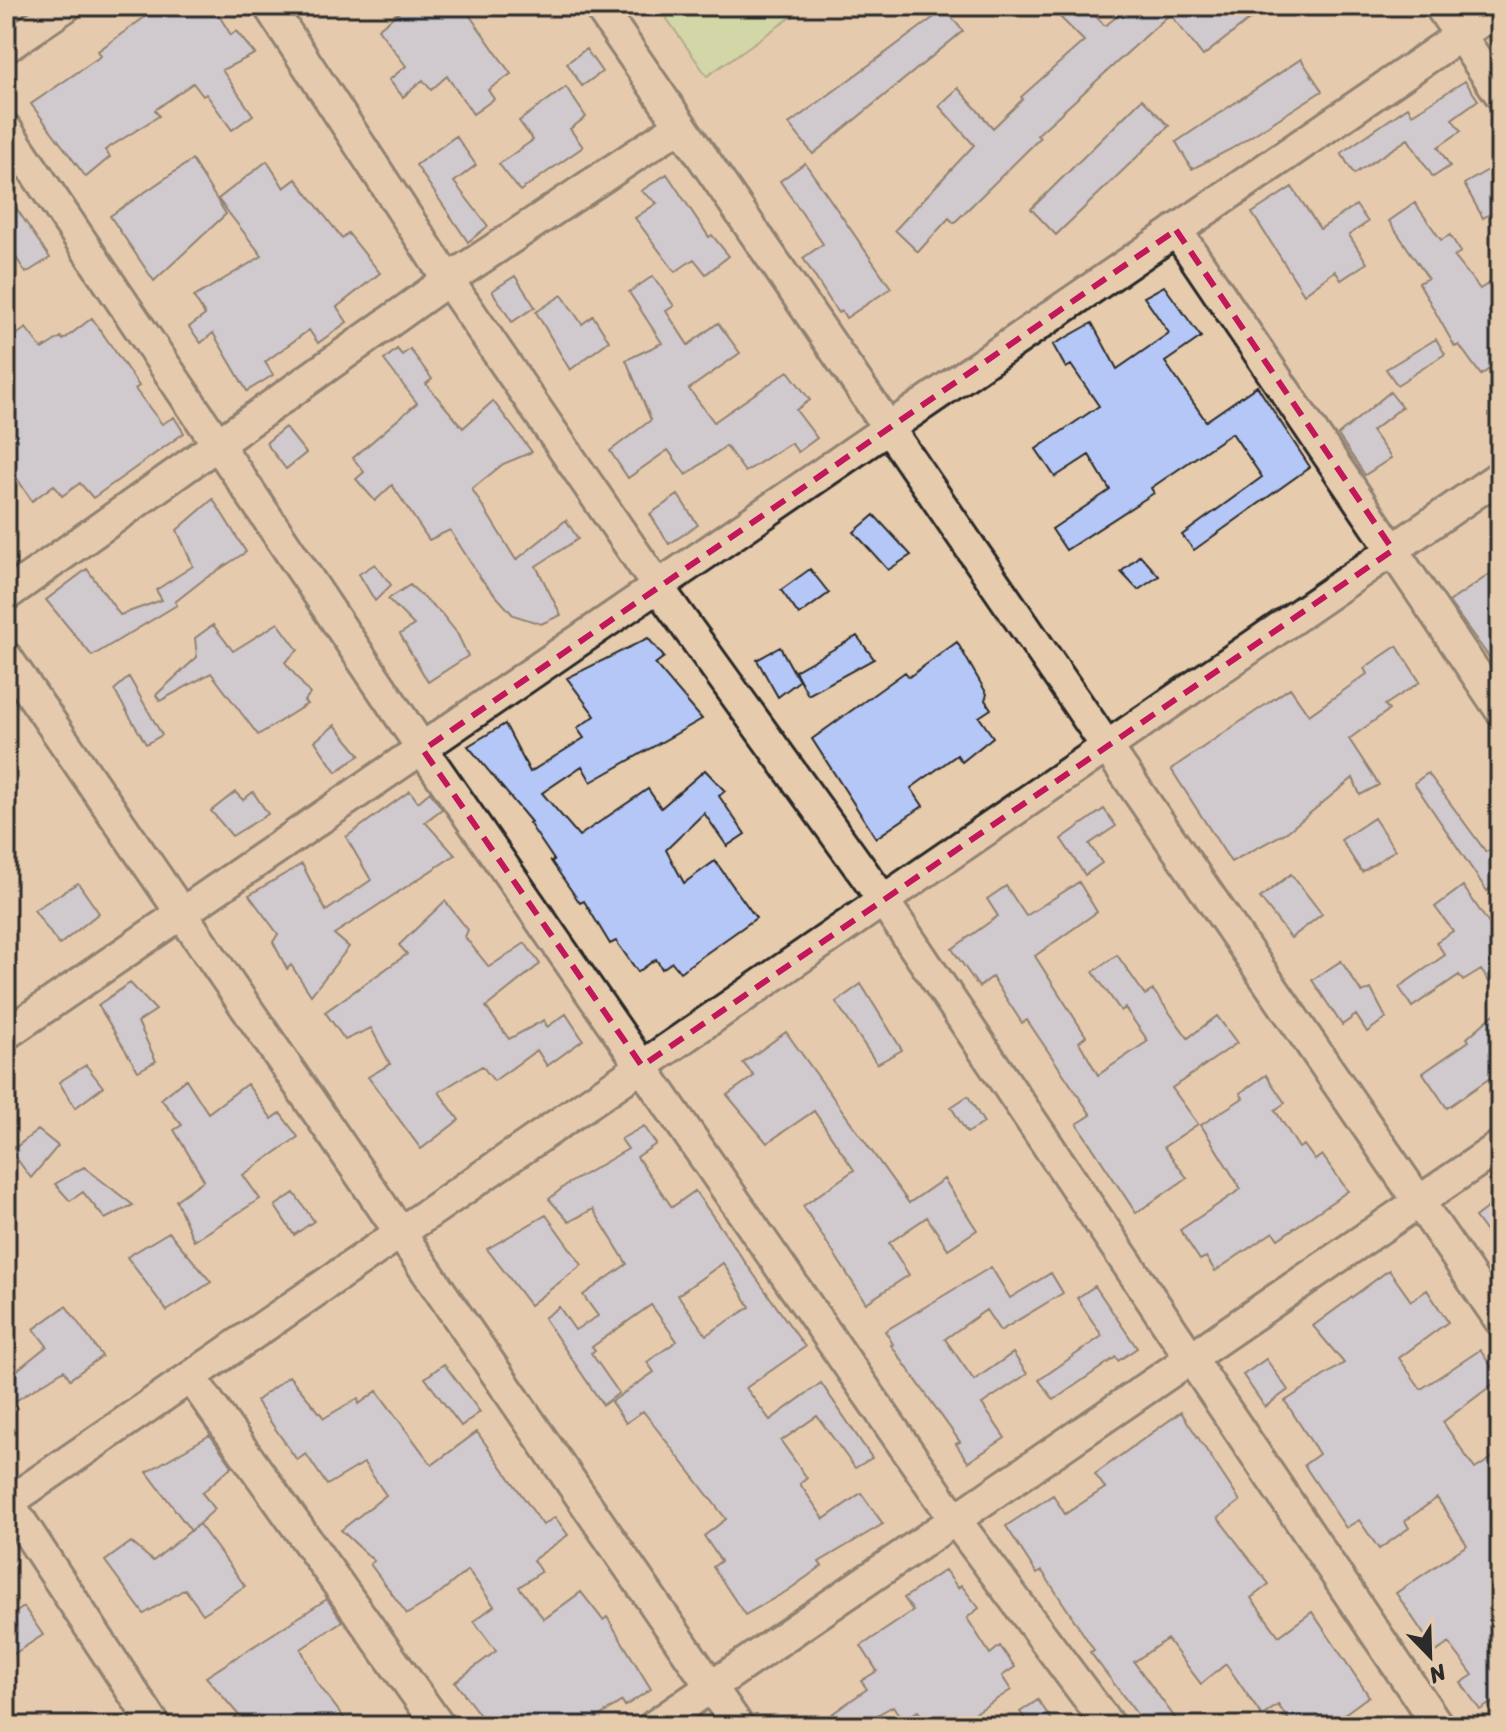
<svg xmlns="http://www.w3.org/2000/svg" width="1506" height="1732" font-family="Sriracha,sans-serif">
  <rect width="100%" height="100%" fill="#e6cbad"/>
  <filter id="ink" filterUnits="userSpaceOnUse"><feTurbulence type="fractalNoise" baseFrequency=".0125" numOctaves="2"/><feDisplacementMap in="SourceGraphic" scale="16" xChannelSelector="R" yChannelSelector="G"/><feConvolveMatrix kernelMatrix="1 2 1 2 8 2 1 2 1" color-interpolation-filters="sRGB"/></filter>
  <g filter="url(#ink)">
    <path fill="#bde6a1" stroke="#748866" stroke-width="2" d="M658,6h149l-100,70z"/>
    <path fill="#b5c7f6" stroke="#2b2b2b" stroke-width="2" fill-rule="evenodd" d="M160,6h53l18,29 5,-4 19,23 -33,16 31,45 -21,15 -26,-36 -3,2 -10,-13 -38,27 4,6 -54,34 5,7 -24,20 -55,-73 70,-48 -3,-5z
      M407,6h56l48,68 -23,16 6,9 -21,15 -26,-38 -16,14 -8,-10 -20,17 -14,-17 17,-14 -28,-37z
      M1049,6h37l19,20 25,-20h137l-64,50 -33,-42 -133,121 3,3 -86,85 -5,-5 -31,34 -23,-22 79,-85 -35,-39 19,-18 35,40 30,-29 -2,-2 63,-56z
      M945,9l18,22 -150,123 -24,-30z
      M586,49l16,23 -20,14 -15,-23z
      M1301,59l21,32 -91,58 -39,20 -16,-27z
      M1465,81l13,19 -26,19 9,12 -23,16 12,19 -17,11 -25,-38 -54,35 -13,-21 67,-46 4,7z
      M566,87l20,30 -16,12 13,18 -63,44 -21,-27 34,-24 -14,-19z
      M1142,99l27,27 -113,109 -25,-26z
      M456,136l20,29 -22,17 34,44 -20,16 -52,-77z
      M192,160l34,54 -72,67 -44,-65z
      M267,161l17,27 12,-9 46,59 6,-5 32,40 -43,34 10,15 -29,21 -9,-13 -44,32 8,13 -26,16 -34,-58 -12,10 -12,-16 16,-12 -11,-18 68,-41 -44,-57z
      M805,163l86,125 -45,30 -4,-7 -4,2 -35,-55 20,-14 -43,-63z
      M1500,163v45l-17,10 -19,-34z
      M667,174l42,63 3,-2 17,21 -23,18 -12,-15 -19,13 -40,-54 22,-15 -16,-12z
      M1292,187l28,42 36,-24 12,17 -19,13 18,28 -26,17 -6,-9 -31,23 -52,-81z
      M6,193l44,65 -24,15 -20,-31z
      M1415,203l26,37 9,-5 11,17 -7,4 26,33 20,-13v85l-19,14 -22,-30 -4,2 -36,-64 9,-5 -39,-57z
      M515,276l20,31 -23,15 -20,-31z
      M653,276l21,30 -8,5 22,34 30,-22 22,30 -51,36 25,33 74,-51 22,29 -14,10 21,28 -19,14 -7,-9 -46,29 -19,-26 -40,29 -18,-25 -40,28 -18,-27 41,-31 -25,-60 36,-17 -33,-51z
      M1164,286l37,51 -36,25 41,59 51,-35 53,81 -116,83 -12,-15 80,-58 -30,-44 -81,55 3,5 -88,57 -14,-21 58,-39 -21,-35 -34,22 -19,-28 63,-43 -28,-41 -5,3 -13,-23 39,-22 25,46 52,-36 -25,-36z
      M562,295l20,29 11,-8 16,25 -39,29 -34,-58z
      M92,318l47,68 -4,3 27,35 12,-7 10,16 -91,65 -13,-15 -18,13 -8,-11 -22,16 -26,-39v-120l20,-14 16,21 19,-12 2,3z
      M1436,339l9,15 -48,31 -11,-16z
      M397,349l5,6 8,-6 22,30 -6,5 37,44 30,-27 39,51 -29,12 -31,25 44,71 50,-40 12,19 -42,27 25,49 -20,9 -28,-9 -32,-36 -31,-49 -21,10 -37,-55 -17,16 -19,-22 8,-7 -11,-14 64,-55 -33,-43z
      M1390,392l12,15 -30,24 19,27 -26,17 -27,-40z
      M285,427l21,26 -20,16 -20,-26z
      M678,495l20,30 -29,19 -19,-30z
      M213,499l33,53 -43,28 -28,22 2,3 -85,51 -46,-56 41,-31 33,46 42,-15 -6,-10 37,-24 -16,-36z
      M874,515l37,40 -23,15 -34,-38z
      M1140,555l19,21 -21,14 -17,-18z
      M375,564l16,21 -16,16 -16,-27z
      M810,569l19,24 -30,22 -18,-25z
      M1493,572l7,11v89l-51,-70z
      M410,585l31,28 16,20 11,23 -40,26 -28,-48 14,-9 -26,-26z
      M278,623l20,27 -13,12 25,32 -6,7 3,3 -49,31 -47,-62 -51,28 -4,-6 41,-38 -2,-19 18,-13 20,26z
      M857,636l17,23 -66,36 -13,-24z
      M648,638l16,19 -9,7 47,55 -111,63 -9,-16 -40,27 37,43 69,-47 13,19 44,-38 20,21 -6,5 26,38 -18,12 -23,-33 -38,37 18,33 31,-22 41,57 -76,54 -8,-10 -10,7 -6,-10 -18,13 -22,-31 -6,3 -26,-43 -4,2 -29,-42 3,-1 -25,-37 2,-1 -63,-76 37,-22 25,48 54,-34 -7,-10 18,-12 -28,-38z
      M957,642l30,52 -2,6 6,9 -12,8 14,20 -31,25 -5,-7 -46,33 12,18 -47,32 -64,-99 93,-67 4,5z
      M1397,646l23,36 -35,23 4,5 -40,29 30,46 -19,10 -7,-17 -66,54 -56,30 -60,-93 119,-81 19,27 58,-41 -3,-6z
      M780,647l19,34 -21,16 -21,-37z
      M129,677l33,58 -16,9 -32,-54z
      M335,725l25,30 -24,17 -21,-31z
      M1428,773l58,79 14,-8v37l-13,10 -73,-108z
      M410,791l8,11 12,-10 12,17 -17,13 30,33 -121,79 15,13 -38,48 -20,-30 -4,4 -14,-27 5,-8 -29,-39 53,-31 24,47 45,-31 -25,-43z
      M235,792l8,8 10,-8 15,22 -36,22 -21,-25z
      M1104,809l12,17 -27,18 13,19 -17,12 -24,-36z
      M1374,818l21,32 -33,22 -21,-32z
      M1291,874l31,40 -31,24 -31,-40z
      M1079,882l18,30 -62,44 51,80 -7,6 19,33 50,-34 -23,-33 -4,3 -28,-39 24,-17 28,40 8,-5 35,48 29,-22 20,27 -65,45 26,36 -34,23 23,31 -51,35 -59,-89 14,-9 -64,-95 -5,3 -30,-46 -13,10 -27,-38 46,-33 -11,-17 19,-13 20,30z
      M78,883l21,30 -40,32 -25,-35z
      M1463,886l37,54v57l-19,-27 -18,11 -4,-6 -47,32 -13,-20 46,-32 -9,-13 17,-11 -18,-24z
      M445,901l23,29 -3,7 24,30 36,-24 15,21 -54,43 23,32 35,-19 3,7 19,-13 17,26 -36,26 -10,-16 -43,31 -12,-15 -43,26 20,28 -38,29 -53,-72 22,-13 -19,-36 -26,12 -20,-28 82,-58 -8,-9z
      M1341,961l21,32 9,-4 15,29 -19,14 -11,-17 -14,10 -30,-45z
      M130,983l26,27 -18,12 18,39 -18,10 -40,-66z
      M861,984l41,66 -25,14 -41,-62z
      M1500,1009v62l-53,37 -24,-35 46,-32 -2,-3z
      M786,1032l123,171 35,-24 33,51 -29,19 -21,-32 -38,26 20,32 -43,28 -63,-97 51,-36 -40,-59 -47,32 -40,-48 27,-19 -11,-13z
      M86,1065l17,22 -28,21 -16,-26z
      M1266,1075l19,28 -10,7 24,38 5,-3 11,15 7,-5 26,36 -70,48 -5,-7 -58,39 -9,-14 -6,3 -20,-30 61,-41 -40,-64 42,-27 -3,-5z
      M186,1079l22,34 39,-29 25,35 8,-6 18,24 -55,38 17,24 -66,42 -18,-41 28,-20 -30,-50 8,-5 -21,-26z
      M968,1096l16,27 -17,10 -16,-26z
      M644,1126l12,18 -19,13 35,50 23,-16 110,156 -59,41 24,32 51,-37 51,75 -17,10 -38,-52 -36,25 26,37 -7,6 24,35 37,-26 22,31 -64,38 3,4 -35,25 -42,24 -32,-48 8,-6 -17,-25 22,-17 -83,-108 -17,12 -15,-21 43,-30 -7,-10 30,-21 -26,-36 -59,42 3,4 -4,2 28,40 -16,12 -59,-87 15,-11 16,23 23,-14 -15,-21 44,-31 -34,-55 -24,13 -20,-23 17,-14 62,-36 -7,-10zM723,1263l27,44 -44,28 -28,-40z
      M38,1130l20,16 -27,32 -20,-27z
      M84,1167l49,38 -28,14 -22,-27 -13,9 -15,-17z
      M294,1193l20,28 -20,14 -19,-29z
      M1500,1198v53l-25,-34z
      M546,1215l36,50 -52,40 -43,-56z
      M169,1232l42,50 -44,29 -40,-54z
      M991,1267l19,31 41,-25 12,20 -63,38 -14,-21 -41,29 29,41 39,-27 14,21 -45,30 23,34 -37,24 -12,-18 4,-2 -69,-97 2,-1 -8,-13z
      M1389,1270l22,31 16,-11 21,32 -49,36 22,31 59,-39 20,29 -57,43 32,47 25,-16v244l-20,13 -19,-27 12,-8 -24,-32 -13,9 -40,-59 71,-48 -30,-47 -32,23 4,7 -30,21 -20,-29 -13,8 -42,-63 15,-11 -34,-53 59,-38 -31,-37z
      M1095,1286l42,62 -19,13 -2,-4 -62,43 -15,-20 63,-44 -25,-38z
      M66,1306l36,50 -32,23 -6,-9 -58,37v-28l41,-33 -13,-17z
      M1266,1359l22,31 -23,17 -22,-32z
      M444,1364l36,48 -19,14 -36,-48z
      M289,1376l35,42 34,-20 1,6 18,-13 55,74 45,-33 66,93 12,-8 13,18 -35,25 8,12 -22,15 25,32 37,-27 22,28 4,-3 44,72 -26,17 -3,-5 -37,25h-97l-33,-44 41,-31 -22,-30 20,-15 -26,-36 -37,30 -24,14 -37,-50 4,-3 -33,-31 45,-35 -22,-32 -37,22 -21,-31 -9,6 -41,-59z
      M1181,1412l59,89 -22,17 51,66 -18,14 28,38 33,-24 57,84 -41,30h-35l-15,-21 -16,11 -36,-52 -25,20 -34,-45 -33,23 47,64h-35l-56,-74 4,-2 -52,-79 -5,3 -31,-48 47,-31 12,19 40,-26 -10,-14z
      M210,1435l22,31 -30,27 13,16 -24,22 -44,-59z
      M199,1524l46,62 -42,28 -18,-25 -41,25 -39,-53 26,-19 22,19z
      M945,1570l13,18 3,-3 18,23 -12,10 23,36 10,-8 15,21 -13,9 9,14 -56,36h-27l-10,-15 -15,10 -10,-15 -35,20h-43l52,-37 -6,-8 16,-10 -16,-25 52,-35 -9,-13z
      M327,1599l15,22 -41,28 15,32 34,45h-102l-42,-49z
      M24,1607l19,28 -37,24v-40z
      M1038,1700l18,26h-25l-11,-14z"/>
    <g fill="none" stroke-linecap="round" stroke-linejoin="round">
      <g stroke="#2b2b2b" stroke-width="36">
        <path id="street" d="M269,6l179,274 210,307 225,313 555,826
          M599,6l901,1314
          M1440,6l60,88
          M6,47l60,-41
          M6,129l417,621 531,768 155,208
          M1176,230l324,479
          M6,595l442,-315 233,-155
          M6,657l732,1069
          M6,1034l1494,-1026
          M192,1379l247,347
          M6,1499l149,227
          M6,1504l1494,-1028
          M654,1726l846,-580"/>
      </g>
      <use href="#street" stroke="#e6cbad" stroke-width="30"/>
    </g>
  </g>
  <path d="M0 0H1506V1732H0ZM1176,230l217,320 -751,516 -219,-316z" fill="#e6cbad" fill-opacity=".55" fill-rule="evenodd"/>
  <path fill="none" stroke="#c2185b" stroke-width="6" stroke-dasharray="16 10" stroke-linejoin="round" d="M1176,230l217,320 -751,516 -219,-316z"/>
  <rect width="1506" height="1732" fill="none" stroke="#e6cbad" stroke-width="32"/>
  <rect x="16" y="16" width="1474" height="1700" fill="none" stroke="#2b2b2b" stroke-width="3" filter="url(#ink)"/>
  <g transform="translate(1430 1656) rotate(157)" stroke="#e6cbad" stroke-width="6" paint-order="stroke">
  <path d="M0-6L14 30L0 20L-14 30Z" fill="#2b2b2b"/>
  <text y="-12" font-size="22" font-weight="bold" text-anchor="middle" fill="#2b2b2b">N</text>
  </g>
</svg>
